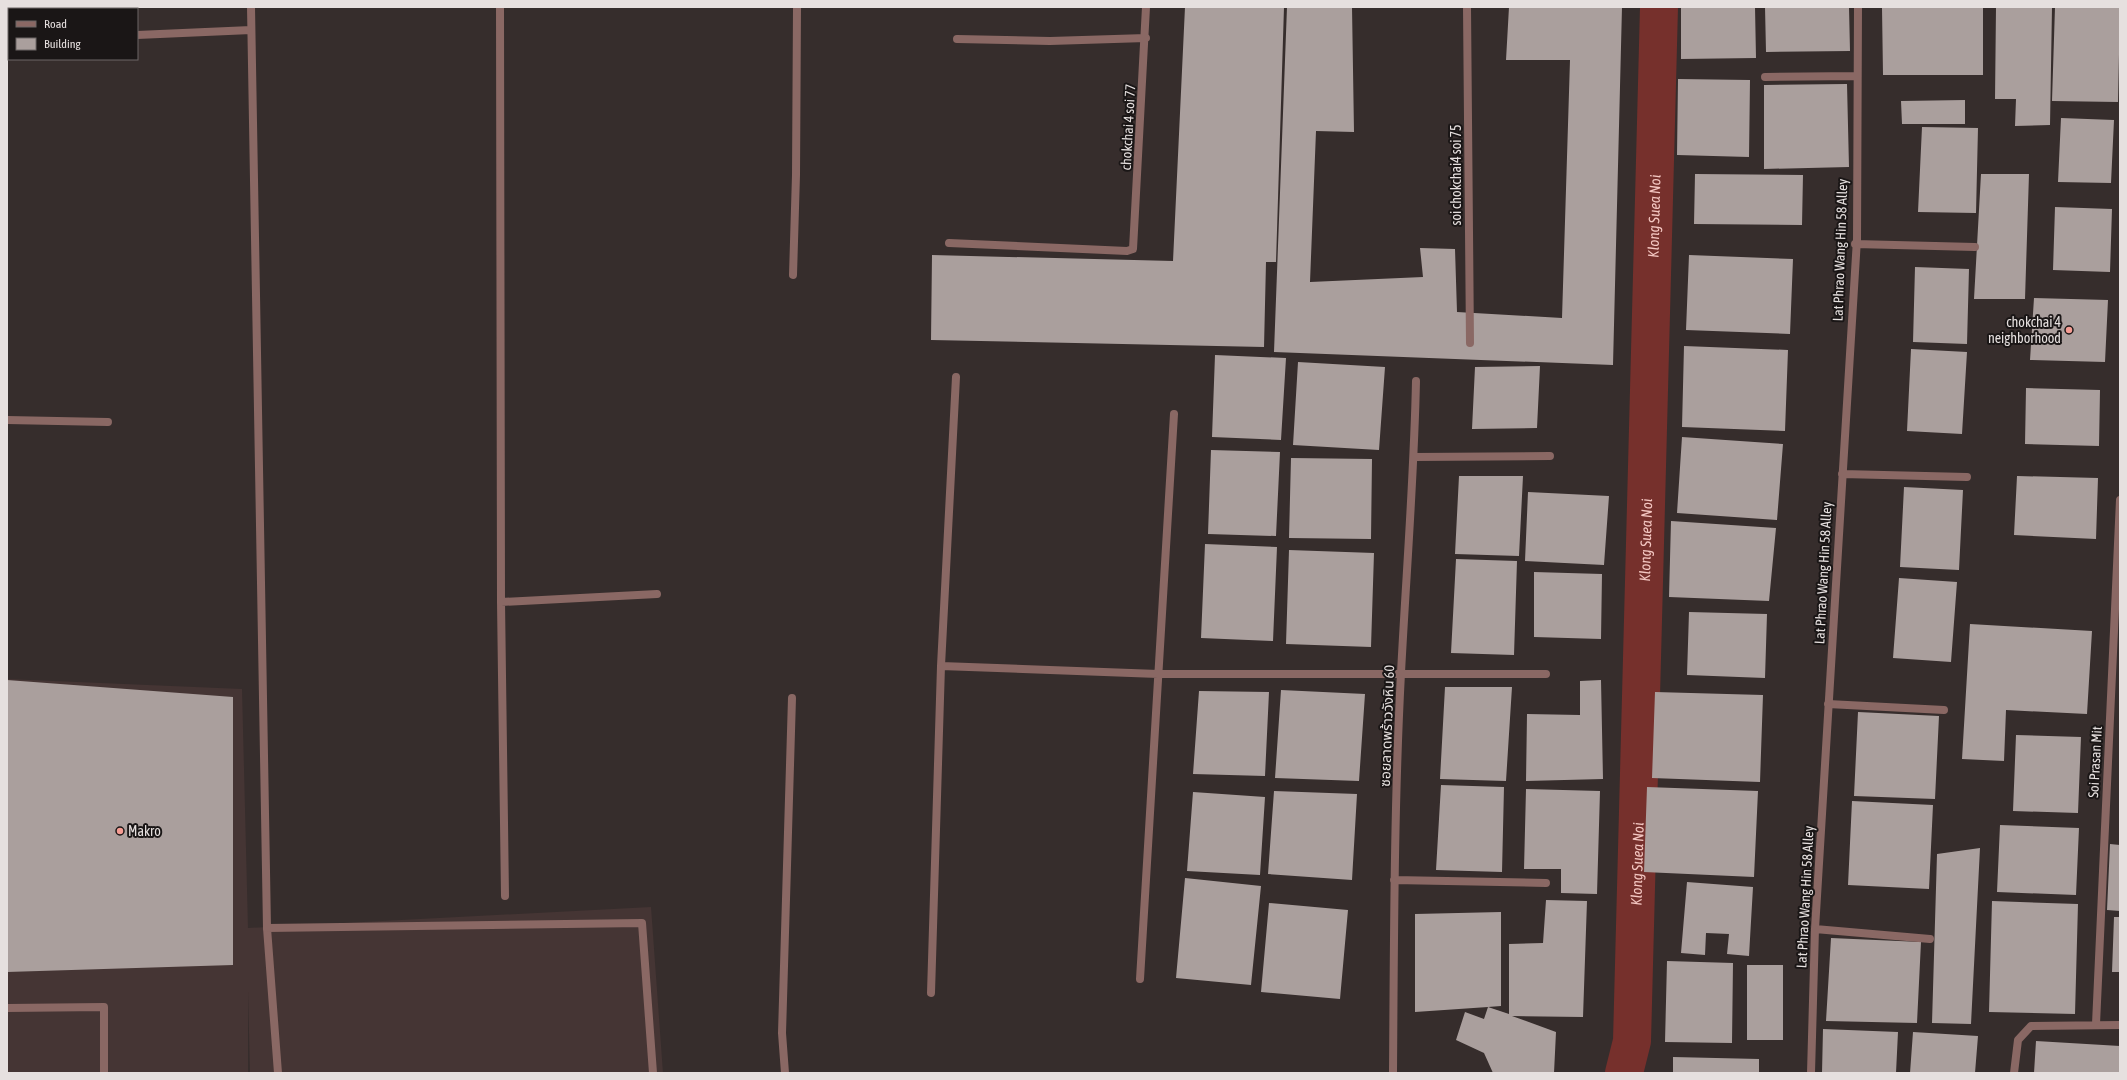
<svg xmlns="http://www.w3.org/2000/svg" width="2127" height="1080" font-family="'Asap Condensed','Noto Sans Thai',sans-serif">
  <rect width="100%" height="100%" fill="#362d2c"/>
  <path fill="#453534" d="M7,679l235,10 6,239 403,-21 12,166h-413l-2,-82v82h-241z"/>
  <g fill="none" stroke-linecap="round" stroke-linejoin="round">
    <path stroke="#76302c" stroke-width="38" id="s1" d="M1624,1073l8,-32 27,-1034"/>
  </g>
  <path fill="#aa9f9d" d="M1185,7h99l-8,255h-10l-2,85 -333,-7 1,-85 241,6z
    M1287,7h65l2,125 -38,-1 -6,151 113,-5 -3,-29 35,1 2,63 105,6 8,-258h-64l3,-53h113l-9,358 -339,-13z
    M1681,7h74l1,51 -75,1z
    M1765,7h84l1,44 -84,1z
    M1996,7h56l-2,118 -35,1 1,-27h-21z
    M2055,7h65l-2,95 -66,-1z
    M1882,8h101v67h-100z
    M1678,79l72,1 -1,77 -72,-2z
    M1847,84l2,83 -85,2v-84z
    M1965,100v24h-63l-1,-23z
    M2061,118l53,2 -3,63 -53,-1z
    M1922,127l56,1 -2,85 -58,-1z
    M1695,174l108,1 -1,50 -108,-1z
    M1981,174h48l-4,125h-51z
    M2055,207l57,2 -2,63 -57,-2z
    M1689,255l104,4 -3,75 -104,-4z
    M1915,267l54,2 -2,75 -54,-2z
    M2034,298l74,2 -3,62 -75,-2z
    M1684,346l104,4 -3,81 -103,-4z
    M1911,349l56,3 -5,82 -55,-3z
    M1215,355l71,3 -5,82 -69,-3z
    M1298,362l87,5 -6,83 -86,-5z
    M1540,366l-3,62 -65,1 3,-62z
    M2026,388l74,2 -1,56 -74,-2z
    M1682,437l101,7 -6,76 -100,-7z
    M1211,450l69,2 -4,84 -68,-2z
    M1291,458l81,1 -1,80 -82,-1z
    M1459,476h64l-4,80 -64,-2z
    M2017,476l81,2 -2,61 -82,-4z
    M1904,487l59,3 -4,80 -59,-3z
    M1528,492l81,4 -5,69 -79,-4z
    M1671,521l105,7 -7,73 -100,-4z
    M1205,544l72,3 -4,94 -72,-3z
    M1289,550l85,3 -3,94 -85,-3z
    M1456,559l61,2 -3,94 -63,-2z
    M1534,572l68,2 -1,65 -67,-2z
    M1899,578l58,4 -6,80 -58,-4z
    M1689,612l78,2 -2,64 -78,-3z
    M1970,624l122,7 -5,83 -81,-4 -2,51 -42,-2z
    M7,680l226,17v268l-226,7z
    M1601,680l2,99 -77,2 1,-67 53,1v-34z
    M1445,687h67l-6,94 -66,-2z
    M1281,690l84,4 -6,87 -84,-3z
    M1199,691l70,1 -4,84 -72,-2z
    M1655,692l108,3 -3,87 -108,-4z
    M1858,712l81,4 -4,83 -81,-3z
    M2016,735l65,2 -3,76 -65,-2z
    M1441,785l63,2 -2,85 -66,-2z
    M1647,787l111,4 -4,86 -110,-5z
    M1526,789l74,2 -3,103 -36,-1v-24h-37z
    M1274,791l83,3 -5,86 -84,-6z
    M1193,792l72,5 -5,78 -73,-4z
    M1852,801l81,4 -4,84 -81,-4z
    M2000,825l79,3 -3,67 -79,-3z
    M2110,844l10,1v66l-13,-1z
    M1980,848l-9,176 -39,-1 5,-169z
    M1185,878l76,8 -10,99 -75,-7z
    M1687,882l66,5 -4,69 -22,-2 2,-20 -23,-1 -1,22 -24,-2z
    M1546,900l41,1 -4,116 -71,-1 44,16 -2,41h-61l-9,-20 -28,-13 9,-28 19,7 4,-12 -73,5v-98l86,-2v94l-13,1 21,7v-70l34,-1z
    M1992,901l86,3 -3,110 -86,-2z
    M1269,903l79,7 -8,89 -79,-7z
    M2114,917h6v55h-8z
    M1831,938l90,4 -4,81 -91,-2z
    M1667,961l66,2 -1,80 -67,-1z
    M1747,965h36v75h-36z
    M1823,1029l75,3 -2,41h-74z
    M1913,1032l65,4 -3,37h-65z
    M2036,1041l84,5v27h-86z
    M1673,1057l86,2v14h-86z"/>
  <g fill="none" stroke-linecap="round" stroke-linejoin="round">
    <path stroke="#8a6864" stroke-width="8" d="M7,420l101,2
      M7,1008l97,-1v66
      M278,1073l-11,-145 375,-5 11,150"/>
    <path stroke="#8a6864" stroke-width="8" d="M251,7l16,921
      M500,7l1,595 4,294
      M1467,7l3,336
      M137,35l114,-5
      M7,39h2
      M957,39l93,2 96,-3
      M1765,77l92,-1
      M949,243l178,8 6,-2 13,-242
      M1855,244l120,3
      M793,275l3,-100 1,-168
      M1414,457l136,-1
      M1842,474l125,3
      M501,602l156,-8
      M941,666l217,8h388
      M1828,704l116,6
      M1394,880l152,3
      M1815,929l115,10
      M1140,979l34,-565
      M931,993l10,-327 15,-289
      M2096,1024l24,-524
      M785,1073l-3,-40 10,-335
      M1393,1073c1,-133 1,-267 8,-400 5,-97 13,-194 15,-292
      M1811,1073l4,-144 42,-690 1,-232
      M2014,1073l4,-33 13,-14 89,-1"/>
  </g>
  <g fill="#f59c93" stroke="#1a1616" stroke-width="1.5">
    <circle cx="2069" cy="330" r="4"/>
    <circle cx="120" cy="831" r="4"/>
  </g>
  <g text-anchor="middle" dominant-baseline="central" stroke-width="4" stroke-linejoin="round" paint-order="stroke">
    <g font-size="14" fill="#e6e0df" stroke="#1a1616">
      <text transform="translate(1128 127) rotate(-87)">chokchai 4 soi 77</text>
      <text transform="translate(1456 175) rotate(-90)">soi chokchai4 soi 75</text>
      <text transform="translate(1840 250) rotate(-88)">Lat Phrao Wang Hin 58 Alley</text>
      <text transform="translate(1823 573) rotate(-87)">Lat Phrao Wang Hin 58 Alley</text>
      <text transform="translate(1387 726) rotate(-88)">ซอยลาดพร้าววังหิน 60</text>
      <text transform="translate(2095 762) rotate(-87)">Soi Prasan Mit</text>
      <text transform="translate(1805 897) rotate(-87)">Lat Phrao Wang Hin 58 Alley</text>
    </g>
    <g font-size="14" fill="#e6e0df" stroke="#1a1616" text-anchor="end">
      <text x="2061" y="322">chokchai 4<tspan x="2061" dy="16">neighborhood</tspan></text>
      <text x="128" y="831" text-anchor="start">Makro</text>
    </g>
    <g font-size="15" font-style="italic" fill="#f4c7c2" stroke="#1a1616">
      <text stroke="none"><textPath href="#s1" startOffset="858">Klong Suea Noi</textPath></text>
      <text stroke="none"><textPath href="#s1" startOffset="534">Klong Suea Noi</textPath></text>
      <text stroke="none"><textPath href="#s1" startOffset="210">Klong Suea Noi</textPath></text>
    </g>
  </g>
  <rect width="2127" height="1080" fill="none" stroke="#e6e0df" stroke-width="16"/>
  <rect x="8" y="8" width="130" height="52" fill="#1a1616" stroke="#6c6766"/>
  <rect x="16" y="21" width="20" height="6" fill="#8a6864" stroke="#6c6766"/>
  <text x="44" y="28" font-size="12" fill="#e6e0df">Road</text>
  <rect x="16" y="38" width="20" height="12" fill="#aa9f9d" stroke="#6c6766"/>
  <text x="44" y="48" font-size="12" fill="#e6e0df">Building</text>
</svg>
